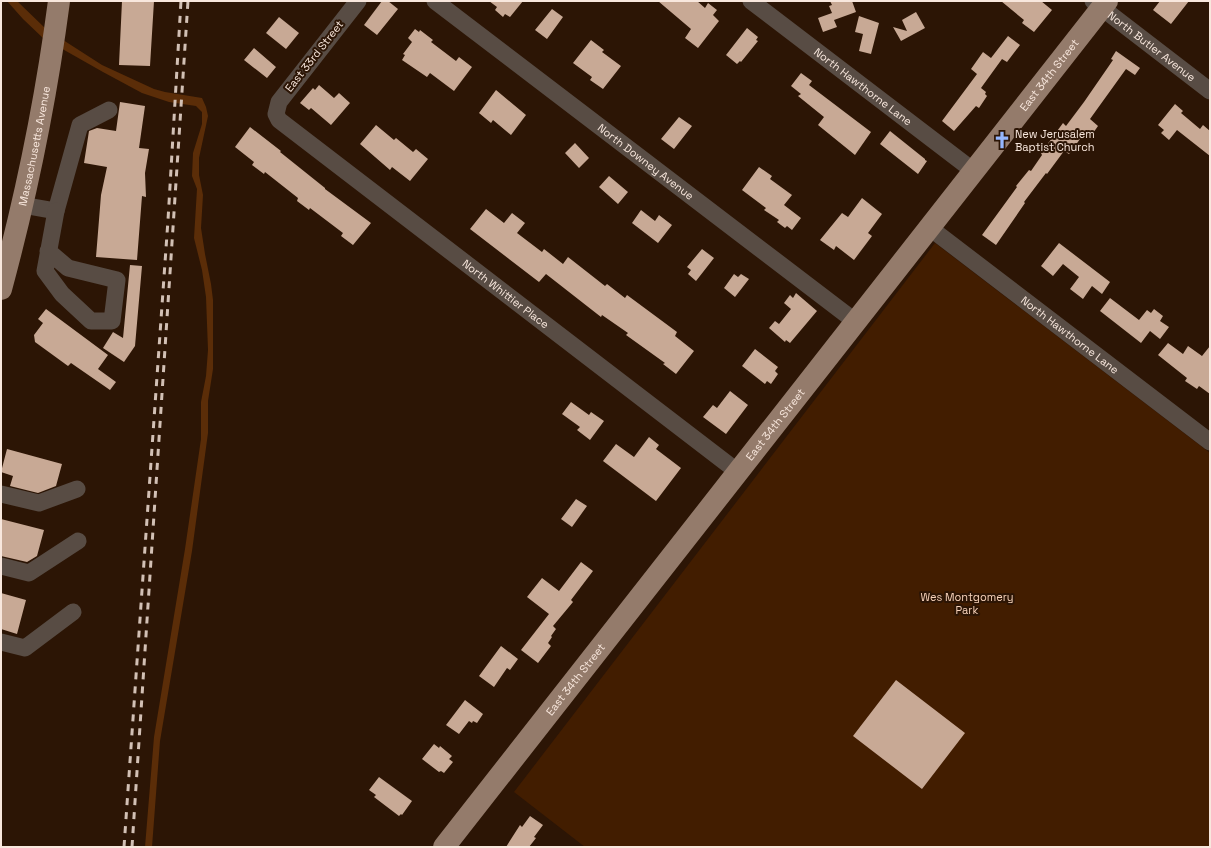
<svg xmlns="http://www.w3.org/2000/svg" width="1211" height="848" font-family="'Space Grotesk',sans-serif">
  <rect width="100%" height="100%" fill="#2c1505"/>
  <path fill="#421d00" d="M935,243l275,210v394h-625l-71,-55z"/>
  <path fill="#5b2d08" d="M7,1h10l29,28 56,36 52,24 11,3 37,6 4,9 2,9 -9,42v17l4,20 -2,33 4,26 6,30 2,16v69l-5,32v32l-16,118 -32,190 -8,106h-7l9,-110 31,-188 16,-110v-37l5,-26 2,-26 -2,-53 -4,-27 -8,-32 3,-49 -5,-13 1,-23 9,-29v-12l-6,-6 -27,-4 -27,-9 -39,-21 -60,-34 -20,-19z"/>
  <path fill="#c8a995" d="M122,1h32l-4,65 -31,-1z
    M382,1h6l10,8 -21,26 -13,-10z
    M489,1h34l-13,16 -5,-3 -2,3 -8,-7 2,-3z
    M658,1h39l8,7 3,-5 9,7 -4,5 6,6 -21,27 -13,-10 6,-9z
    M830,1h22l4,11 -22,8 3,7 -14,5 -5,-14 14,-5 -3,-7 3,-1z
    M1001,1h40l11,9 -18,22 -12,-9 2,-3z
    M1160,1h29l-18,23 -18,-14z
    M552,9l11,8 -16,22 -12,-9z
    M916,12l9,16 -24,13 -8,-14 14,4 -5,-11z
    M859,16l20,7 -8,31 -12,-3 4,-17 -8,-2z
    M279,17l20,16 -13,16 -20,-16z
    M747,28l11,9 -2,3 2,1 -17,21 -1,-1 -3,3 -11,-9z
    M415,29l4,3 1,-2 13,10 -2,2 25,19 3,-4 13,10 -18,24 -24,-18 -3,4 -25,-17 3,-5 -2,-1 9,-12 -4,-4z
    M1008,36l12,9 -13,17 -5,-3 -21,29 5,4 -1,2 2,2 -8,12 -3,-2 -22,25 -12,-10 35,-47 -6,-5 12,-17 8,6z
    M591,40l13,10 -2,2 19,14 -18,23 -13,-9 2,-3 -19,-14z
    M254,48l22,19 -9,11 -23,-18z
    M1116,51l24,17 -5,7 -9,-6 -36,50 8,7 -7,10 -5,-5 -17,23 -5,-3 -17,23 -1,-1 -22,29 1,1 -29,42 -14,-10 35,-48 -1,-1 13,-16 2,1 11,-16 -1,-2 22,-30 3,3 18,-24 29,-42 -2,-1z
    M801,73l11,8 -3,4 62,47 -16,23 -37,-30 6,-8 -26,-21 3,-2 -10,-8z
    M319,85l15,13 5,-5 11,10 -19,22 -20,-17 -2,2 -9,-7 13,-15 2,2z
    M496,90l30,25 -15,20 -18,-15 -2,3 -12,-10z
    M120,102l25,4 -6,42 10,1 -4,24 1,24 -4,-1 -5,64 -41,-3 5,-62 6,-28 -23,-4 5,-32 8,-3 19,3z
    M1175,104l8,7 -2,2 19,16 3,-4 7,6v25l-33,-26 -8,10 -8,-7 3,-3 -6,-5z
    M679,117l13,9 -18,23 -13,-10z
    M376,125l18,15 2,-2 17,14 3,-3 12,10 -18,22 -18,-14 -2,3 -30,-26z
    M250,127l31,24 -1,1 45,36v1l46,34 -18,22 -12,-9 2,-3 -33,-25 -1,2 -12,-9 1,-3 -33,-26 -1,2 -12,-9 2,-3 -19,-15z
    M890,131l35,28v1l2,1 -9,13 -38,-30z
    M575,143l14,15 -10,10 -14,-15z
    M759,167l13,9 -2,3 22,16 -8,10 17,13 -9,12 -5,-4 -2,2 -8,-6 2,-2 -15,-10 2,-2 -24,-18z
    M609,176l19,16 -10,12 -19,-17z
    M862,198l20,16 -14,19 4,3 -18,24 -18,-14 -2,4 -14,-10 22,-27 6,4z
    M486,209l18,14 8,-10 13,10 -8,10 25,19 2,-3 19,15 5,-7 37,29 2,-2 18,14 2,-3 50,37 -2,4 19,15 -18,23 -13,-10 2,-1 -39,-28 2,-2 -26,-18 -1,2 -55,-43 -7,8 -69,-53z
    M641,210l14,11 4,-6 13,10 -14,18 -26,-20z
    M1059,243l51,39 -8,12 -10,-8 -9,13 -13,-10 9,-12 -16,-13 -10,12 -12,-10z
    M702,249l12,9 -18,23 -8,-7 3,-4 -4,-3z
    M130,265l12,1 -7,80 -11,16 -21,-14 10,-16 10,6z
    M734,274l4,3 3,-3 8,5 -14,18 -11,-9z
    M796,293l21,18 -27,32 -4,-3 -1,2 -16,-14 6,-7 4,3 12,-15 -7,-6 6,-8 3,3z
    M1110,298l29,22 8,-10 4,3 3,-4 9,7 -3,5 9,6 -9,12 -10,-8 -9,12 -41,-32z
    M46,309l62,46 -10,14 18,13 -6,8 -39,-27 -3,3 -33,-24 -1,-7 9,-12 -5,-4z
    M1168,343l15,11 5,-8 14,10 8,-10v48l-11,-8 -2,3 -12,-8 2,-3 -29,-23z
    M755,349l23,18 -3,4 3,3 -7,10 -4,-3 -2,3 -23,-18z
    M730,391l18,14 -22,29 -23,-17 10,-12 4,3z
    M571,402l18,13 2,-3 13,9 -14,19 -13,-10 3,-3 -18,-13z
    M649,437l10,8 -3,4 25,19 -25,33 -53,-40 13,-17 18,13z
    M7,449l55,15 -6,22 -18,7 -28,-7 3,-10 -12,-4z
    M576,499l11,7 -15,21 -11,-8z
    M1,519l43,11 -7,26 -10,6 -26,-6z
    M581,562l12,9 -22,29 2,2 -20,24 3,3 -5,7 1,1 -4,6 3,3 -13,17 -17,-13 28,-36 -22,-17 15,-19 17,13z
    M1,593l25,7 -9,34 -16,-5z
    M501,646l17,13 -8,11 -3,-2 -13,19 -15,-11z
    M896,680l69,53 -43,56 -69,-53z
    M465,700l18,14 -6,9 -4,-2 -1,2 -3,-2 -10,13 -13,-9z
    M434,744l5,4 1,-2 12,10 -3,3 4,3 -9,11 -3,-2 -2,1 -17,-13z
    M379,777l33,24 -10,14 -1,-1 -2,2 -25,-19 2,-2 -7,-5z
    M530,816l13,9 -9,12 2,1 -7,9h-23l14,-22 2,2z"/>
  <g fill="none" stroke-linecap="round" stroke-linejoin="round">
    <g stroke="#584c44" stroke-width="17">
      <path id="s1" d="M358,1l-79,101 -3,12 3,6 459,352"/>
      <path id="s2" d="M435,1l421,321"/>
      <path id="s3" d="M751,1l224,171"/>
      <path id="s4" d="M1093,1l117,90"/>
      <path d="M22,205l34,6 24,-86 29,-15"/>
      <path id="s5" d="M930,228l280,214"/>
      <path d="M48,251l20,17 49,12 -5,41h-21l-29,-27 -17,-23 11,-60"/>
      <path d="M1,494l38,9 38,-14"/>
      <path d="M1,566l28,7 49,-32"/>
      <path d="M1,642l24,6 48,-36"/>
    </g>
    <g stroke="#947b6b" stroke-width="22">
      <path id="s6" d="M1,289c26,-96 45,-189 58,-288"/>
      <path id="s7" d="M444,847l663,-846"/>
    </g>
    <path stroke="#d2c0b5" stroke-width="3" stroke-dasharray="7 7" stroke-linecap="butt" d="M124,847l44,-627 13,-219
      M132,847l56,-846"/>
  </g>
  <defs>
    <g id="church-bare" transform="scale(1.38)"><path d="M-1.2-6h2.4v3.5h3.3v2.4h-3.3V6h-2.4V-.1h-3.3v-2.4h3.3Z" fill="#95b6fd" stroke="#2c1505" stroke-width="2.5" paint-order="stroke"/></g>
  </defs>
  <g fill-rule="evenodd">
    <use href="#church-bare" x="1002" y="140"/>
  </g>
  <g text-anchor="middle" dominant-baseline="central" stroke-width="4" stroke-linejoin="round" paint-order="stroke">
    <g font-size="11" fill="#f8e7dd" stroke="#2c1505">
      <text stroke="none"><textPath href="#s4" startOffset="74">North Butler Avenue</textPath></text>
      <text transform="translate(314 56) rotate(-52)">East 33rd Street</text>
      <text stroke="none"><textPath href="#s7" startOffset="981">East 34th Street</textPath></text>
      <text stroke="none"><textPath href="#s3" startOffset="141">North Hawthorne Lane</textPath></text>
      <text stroke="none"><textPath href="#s6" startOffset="147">Massachusetts Avenue</textPath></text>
      <text stroke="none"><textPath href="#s2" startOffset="265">North Downey Avenue</textPath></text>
      <text stroke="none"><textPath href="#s1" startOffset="433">North Whittier Place</textPath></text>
      <text stroke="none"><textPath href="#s5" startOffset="176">North Hawthorne Lane</textPath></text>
      <text stroke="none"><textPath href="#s7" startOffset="537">East 34th Street</textPath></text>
      <text stroke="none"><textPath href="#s7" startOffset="213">East 34th Street</textPath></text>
    </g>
    <g font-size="11" fill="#f8e7dd" stroke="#2c1505" text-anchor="start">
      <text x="1015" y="134">New Jerusalem<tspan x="1015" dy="13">Baptist Church</tspan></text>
    </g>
    <g font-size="11" fill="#f8d3bb" stroke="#2c1505">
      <text x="967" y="597">Wes Montgomery<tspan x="967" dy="13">Park</tspan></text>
    </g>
  </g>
  <rect width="1211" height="848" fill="none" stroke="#f8e7dd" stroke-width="4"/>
</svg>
